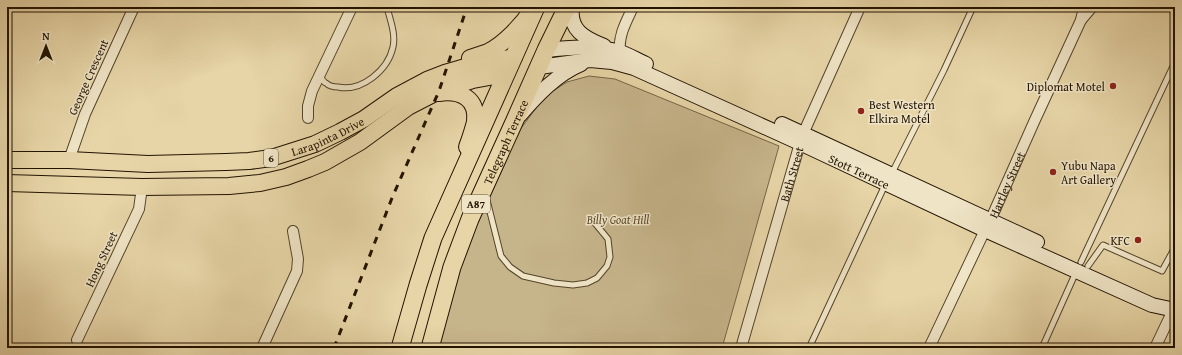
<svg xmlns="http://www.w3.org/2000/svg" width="1182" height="355" font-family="'Gentium Book Plus',serif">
  <rect width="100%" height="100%" fill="#e7d5a7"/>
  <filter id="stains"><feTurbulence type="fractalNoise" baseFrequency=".005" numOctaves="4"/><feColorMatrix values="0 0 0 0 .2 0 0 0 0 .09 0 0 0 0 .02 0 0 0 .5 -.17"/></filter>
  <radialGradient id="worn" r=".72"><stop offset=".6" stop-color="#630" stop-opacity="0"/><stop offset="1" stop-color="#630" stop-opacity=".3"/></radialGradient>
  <path fill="#c6b48b" stroke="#746446" d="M589,76l26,3 164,67 -57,202h-31l-1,-3 -8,3h-113l-15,-4 -3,4h-57l-6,-2 -4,2h-47l10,-60 69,-153 29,-39 22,-14z"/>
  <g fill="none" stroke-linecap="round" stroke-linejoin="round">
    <g stroke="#53442a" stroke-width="7">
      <path id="service" d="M320,76c2,3 3,6 6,7 3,3 8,4 12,4 24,5 50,-17 55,-40 3,-13 -3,-27 -6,-40
        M892,173l52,-103 29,-63
        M486,196l15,60 9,11 13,9 31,7 19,2 14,-2 10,-5 10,-12 3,-9 -2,-18 -14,-17
        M1081,262l94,-200
        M1088,266l15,-21 59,26 12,-22h1
        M74,348l3,-8
        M809,348l76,-163
        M1042,348l34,-76"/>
    </g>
    <g stroke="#53442a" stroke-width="12">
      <g id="minor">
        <path d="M1172,7l3,1"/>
        <path d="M1081,20l11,-13"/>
        <path d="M620,52c-2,-16 6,-30 13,-45"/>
        <path d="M308,118v-12l4,-15 40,-84"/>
        <path d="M803,134l57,-127"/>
        <path d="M69,160l16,-46 49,-107"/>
        <path id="s1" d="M990,221l44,-99 47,-102 3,-13"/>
        <path d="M77,340l62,-131 3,-22"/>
        <path d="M262,348l35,-77 1,-12 -5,-28"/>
        <path id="s2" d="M741,348l59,-205"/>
        <path d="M929,348l56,-118"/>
        <path d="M1155,348l20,-42"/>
      </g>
    </g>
    <g stroke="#221300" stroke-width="16">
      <g id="secondary">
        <path d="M572,7c-3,23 12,31 32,39"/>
        <path d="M546,50c24,-3 51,-5 74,2 9,3 17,8 26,12"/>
        <path id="s3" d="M539,67l51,-7 22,2 22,6 166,75 185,87 167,75 23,5"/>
        <path d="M520,115c17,-20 37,-41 61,-51"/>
        <path d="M782,124l255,118"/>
      </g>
    </g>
    <g stroke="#221300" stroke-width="18">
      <g id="primary">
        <path d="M470,58c6,-2 12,-4 18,-6 16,-8 34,-27 44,-42"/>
        <path d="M439,93c21,-3 39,5 36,29 -2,8 -5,17 -8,25"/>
        <path id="s4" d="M7,160h62l79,4 78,-2 23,-1 22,-3 44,-14 25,-12 24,-13 33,-23 30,-16 18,-7 24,-7 45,-9"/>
        <path d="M7,183l135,4 87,-1 31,-3 26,-6 22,-8 17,-7 35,-20 48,-35 31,-16 34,-11 33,-6"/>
      </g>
    </g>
    <g stroke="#221300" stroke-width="19">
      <g id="trunk">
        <path d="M400,348l18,-63 15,-47 103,-231"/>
        <path id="s5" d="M430,348l22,-81 18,-48 45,-99 31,-70 21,-43"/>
      </g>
    </g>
    <use href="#service" stroke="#efe4c6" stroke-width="5"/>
    <use href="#minor" stroke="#efe4c6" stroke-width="10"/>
    <use href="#secondary" stroke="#efe4c6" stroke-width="14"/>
    <use href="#primary" stroke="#e7d5a7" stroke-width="16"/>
    <use href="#trunk" stroke="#e7d5a7" stroke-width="17"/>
    <path stroke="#221300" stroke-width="3" stroke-dasharray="7 7" stroke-linecap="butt" d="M334,348l58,-150 47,-107 28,-84"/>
  </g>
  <g fill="#8f2418" stroke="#efe4c6" stroke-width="1.5">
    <circle cx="1113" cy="86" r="4"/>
    <circle cx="861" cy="111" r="4"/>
    <circle cx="1053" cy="172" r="4"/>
    <circle cx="1138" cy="240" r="4"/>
  </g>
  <g text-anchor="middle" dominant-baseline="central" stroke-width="3" stroke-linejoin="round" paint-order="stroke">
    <g fill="#efe4c6" stroke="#60523b" stroke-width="1">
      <rect x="264" y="149" width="14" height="18" rx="3"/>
      <rect x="462" y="195" width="28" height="18" rx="3"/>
    </g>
    <g font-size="11" font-weight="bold" fill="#221300">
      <text x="271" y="158">6</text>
      <text x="476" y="204">A87</text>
    </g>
    <g font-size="12" fill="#221300" stroke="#efe4c6">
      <text transform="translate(88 77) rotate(-66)">George Crescent</text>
      <text stroke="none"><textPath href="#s4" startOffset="325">Larapinta Drive</textPath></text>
      <text stroke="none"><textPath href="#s5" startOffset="220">Telegraph Terrace</textPath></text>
      <text stroke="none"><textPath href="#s3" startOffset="344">Stott Terrace</textPath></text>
      <text stroke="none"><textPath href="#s2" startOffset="181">Bath Street</textPath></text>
      <text stroke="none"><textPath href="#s1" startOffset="40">Hartley Street</textPath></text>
      <text transform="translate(101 259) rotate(-65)">Hong Street</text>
    </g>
    <g font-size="12" fill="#221300" stroke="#efe4c6" text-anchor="end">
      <text x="1105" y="86">Diplomat Motel</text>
      <text x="869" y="104" text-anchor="start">Best Western<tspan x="869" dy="14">Elkira Motel</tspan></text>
      <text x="1061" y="165" text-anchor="start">Yubu Napa<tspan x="1061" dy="14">Art Gallery</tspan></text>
      <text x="1130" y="240">KFC</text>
    </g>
    <g font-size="12" font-style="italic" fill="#5b4b31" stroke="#efe4c6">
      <text x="618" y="219">Billy Goat Hill</text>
    </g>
  </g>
  <rect width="1182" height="355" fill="none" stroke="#e7d5a7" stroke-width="24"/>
  <rect x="8" y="8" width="1166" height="339" fill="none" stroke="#221300" stroke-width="2"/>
  <rect x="12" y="12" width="1158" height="331" fill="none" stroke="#221300"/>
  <g transform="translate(46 46)" stroke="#efe4c6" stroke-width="3" paint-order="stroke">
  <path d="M0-3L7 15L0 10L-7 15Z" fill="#221300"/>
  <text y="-6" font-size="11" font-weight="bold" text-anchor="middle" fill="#221300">N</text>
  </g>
  <rect width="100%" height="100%" filter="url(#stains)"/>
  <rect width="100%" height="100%" fill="url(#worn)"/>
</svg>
